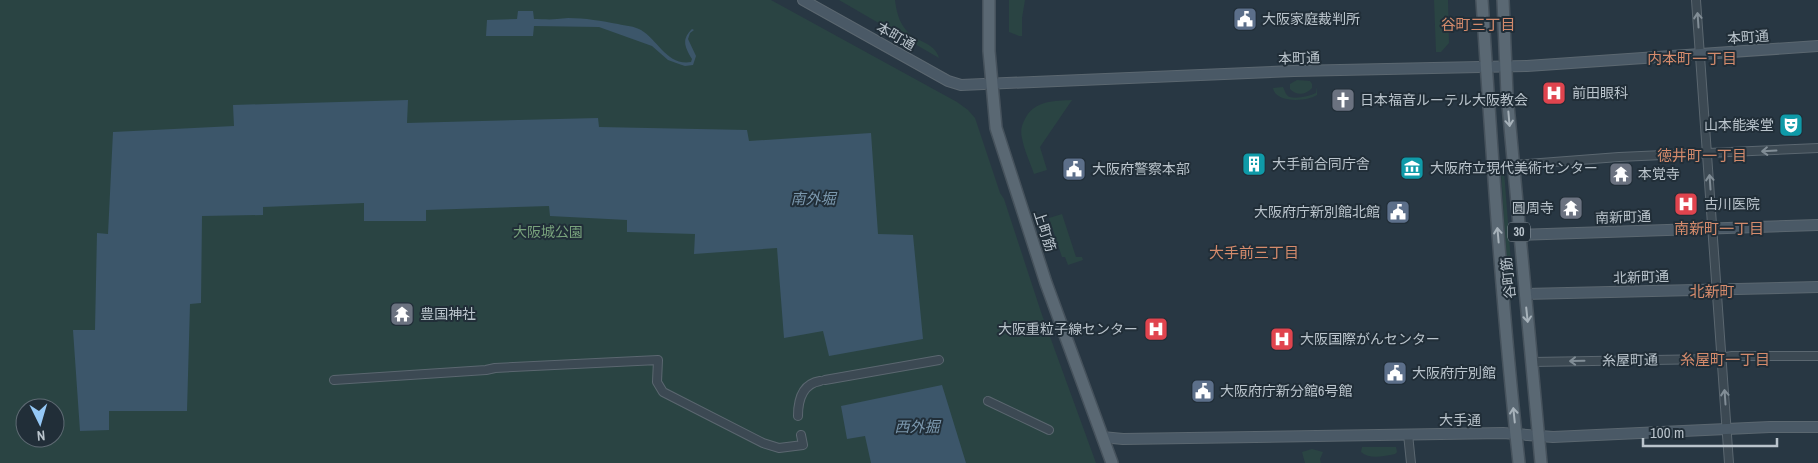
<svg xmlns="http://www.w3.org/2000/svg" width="1818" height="463" font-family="'Archivo Narrow','Noto Sans JP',sans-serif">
  <rect width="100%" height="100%" fill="#283743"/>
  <path fill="#2a4443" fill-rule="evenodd" d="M0,0h771l186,102 11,8 7,8 25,75 4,6 37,113 55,151h-1096zM25,408h30v30h-30z
    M839,0h56c1,10 4,22 11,30 9,12 29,12 33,28z
    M1009,0h16l-3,18v18h-3l-10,-4z
    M1434,0h14l1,43 -8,9h-5z
    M1297,80l13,1 2,3v4c-6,7 -16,8 -22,1v-5z
    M1283,87c2,4 3,9 7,10 7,2 20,-1 26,-4l1,-6v8c-10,7 -42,8 -44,-7z
    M1072,100l-32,47 7,23 -13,4c-4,-12 -10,-24 -12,-36 -2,-7 0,-14 3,-19 9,-19 30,-18 47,-19z
    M1501,170h3l7,93 -1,59z
    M1062,214l14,43h6l1,3 -15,5 -3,-8h-3l-13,-39z
    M1362,447h34l1,5 -2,2c-11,2 -25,6 -34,-2z
    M1312,449l11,3 -3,7 1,4h-16l-3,-11z"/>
  <path fill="#3c566a" d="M518,11h15l1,8c7,0 16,1 23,0 4,0 7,-1 11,-1 17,0 34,3 50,6 8,2 16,2 23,6 17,10 26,36 50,32l1,-3c-7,-12 -11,-19 0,-30l2,1 -4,3 -2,6 8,17 -3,9 -8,1 -6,-2 -11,-4 -16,-14 -53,-19 -65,-1 -1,10h-47l1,-16 30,-1z
    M408,100l-1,23 191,-5 1,9 148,3 2,11 122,-8 7,101 35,1 10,104 -94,17 -6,-25 -39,7 -7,-90 -83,6 1,-20 -68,-2v-12l-77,-4 -1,-10 -123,4v11h-62v-18l-101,4v8l-61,1 -1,87 -11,1 -3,107h-78v19l-29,1 -7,-101h22l2,-97 11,1 5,-102 121,-6 -1,-21z
    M942,385l24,78h-95l-6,-27 -18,3 -6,-33z"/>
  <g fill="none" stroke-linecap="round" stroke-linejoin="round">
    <g stroke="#5b6770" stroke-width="10">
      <path id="street" d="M1696,0l33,463
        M1513,165l106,-8 199,-9
        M1532,362l181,-3 19,-3h86
        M334,380l152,-10 9,-2 163,-8 -1,22 6,10 100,51 16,5 24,-3 -2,-10
        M825,380l114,-20
        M988,401l61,29
        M798,416c0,-16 4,-32 22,-35
        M1408,434l3,29"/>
    </g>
    <g stroke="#5b6770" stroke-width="12">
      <path id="secondary" d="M803,0l145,81 13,4 333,-14 233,-5 291,-20
        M1519,235l299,-10
        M1525,294l293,-7
        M1102,437l21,2 380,-6 50,4 217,-10h48"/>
    </g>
    <g stroke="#46525c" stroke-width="14">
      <path id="primary" d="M989,0v51l7,77 50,155 66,180
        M1482,0c10,155 20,309 37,463
        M1503,0l4,94 34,369"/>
    </g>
    <use href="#street" stroke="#3c4953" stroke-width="8"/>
    <use href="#secondary" stroke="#4a5966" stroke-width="10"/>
    <use href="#primary" stroke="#5a6873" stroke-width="11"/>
  </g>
  <defs><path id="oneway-shaft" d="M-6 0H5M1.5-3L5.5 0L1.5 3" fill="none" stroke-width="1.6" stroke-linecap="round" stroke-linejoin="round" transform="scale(1.25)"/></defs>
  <g stroke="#818d96">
    <use href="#oneway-shaft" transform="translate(1698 20) rotate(-94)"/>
    <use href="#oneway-shaft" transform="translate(1769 151) rotate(177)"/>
    <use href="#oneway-shaft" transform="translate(1710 182) rotate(-94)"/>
    <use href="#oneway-shaft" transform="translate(1577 361) rotate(179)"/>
    <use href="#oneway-shaft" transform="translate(1725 397) rotate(-94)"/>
  </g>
  <g stroke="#a7b2ba">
    <use href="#oneway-shaft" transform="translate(1509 119) rotate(85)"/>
    <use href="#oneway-shaft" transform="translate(1498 235) rotate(-95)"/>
    <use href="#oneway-shaft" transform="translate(1527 315) rotate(84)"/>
    <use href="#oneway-shaft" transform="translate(1514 415) rotate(-96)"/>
  </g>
  <defs>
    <g id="civic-square" transform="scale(1.25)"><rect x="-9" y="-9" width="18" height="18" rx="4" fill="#5c6f8a" stroke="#212e38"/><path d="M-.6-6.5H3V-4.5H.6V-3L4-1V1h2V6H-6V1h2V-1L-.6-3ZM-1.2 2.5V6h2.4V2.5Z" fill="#fff"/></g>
    <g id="hospital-square" transform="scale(1.25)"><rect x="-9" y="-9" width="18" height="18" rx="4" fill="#e0444e" stroke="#212e38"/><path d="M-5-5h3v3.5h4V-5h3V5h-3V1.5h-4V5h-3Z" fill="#fff"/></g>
    <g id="church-square" transform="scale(1.25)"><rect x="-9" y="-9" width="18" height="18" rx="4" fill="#6b7280" stroke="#212e38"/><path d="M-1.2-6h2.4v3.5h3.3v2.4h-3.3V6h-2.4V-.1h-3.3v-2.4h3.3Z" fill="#fff"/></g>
    <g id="theatre-square" transform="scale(1.25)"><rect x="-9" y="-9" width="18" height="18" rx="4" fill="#0f9aa8" stroke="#212e38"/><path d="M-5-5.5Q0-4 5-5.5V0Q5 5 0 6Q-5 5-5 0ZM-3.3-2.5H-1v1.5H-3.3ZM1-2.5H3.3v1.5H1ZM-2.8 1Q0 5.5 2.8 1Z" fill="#fff"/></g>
    <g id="building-square" transform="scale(1.25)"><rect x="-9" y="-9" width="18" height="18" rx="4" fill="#0f9aa8" stroke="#212e38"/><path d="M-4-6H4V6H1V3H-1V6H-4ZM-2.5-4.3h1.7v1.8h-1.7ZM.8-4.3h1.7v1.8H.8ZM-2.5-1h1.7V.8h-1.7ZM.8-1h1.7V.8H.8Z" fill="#fff"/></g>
    <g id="museum-square" transform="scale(1.25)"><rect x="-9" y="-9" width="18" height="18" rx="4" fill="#0f9aa8" stroke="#212e38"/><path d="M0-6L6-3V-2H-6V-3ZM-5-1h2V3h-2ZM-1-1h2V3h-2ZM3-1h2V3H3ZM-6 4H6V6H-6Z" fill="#fff"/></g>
    <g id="temple-square" transform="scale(1.25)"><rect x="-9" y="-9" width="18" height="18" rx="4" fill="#6b7280" stroke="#212e38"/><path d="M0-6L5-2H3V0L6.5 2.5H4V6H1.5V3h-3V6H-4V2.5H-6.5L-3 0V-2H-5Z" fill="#fff"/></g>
  </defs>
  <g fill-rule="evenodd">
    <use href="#civic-square" x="1245" y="19"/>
    <use href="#hospital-square" x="1554" y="93"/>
    <use href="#church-square" x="1343" y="100"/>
    <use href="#theatre-square" x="1791" y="125"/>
    <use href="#building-square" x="1254" y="164"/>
    <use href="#museum-square" x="1412" y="168"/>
    <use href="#civic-square" x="1074" y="169"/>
    <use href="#temple-square" x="1621" y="174"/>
    <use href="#hospital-square" x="1686" y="204"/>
    <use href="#temple-square" x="1571" y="208"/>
    <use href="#civic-square" x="1398" y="212"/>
    <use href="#temple-square" x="402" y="314"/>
    <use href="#hospital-square" x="1156" y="329"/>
    <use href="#hospital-square" x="1282" y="339"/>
    <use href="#civic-square" x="1395" y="373"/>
    <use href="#civic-square" x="1203" y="391"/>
  </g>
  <g text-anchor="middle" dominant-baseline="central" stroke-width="4" stroke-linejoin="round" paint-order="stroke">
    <rect fill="#212e38" stroke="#8c97a0" stroke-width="1" x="1508" y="222.5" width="22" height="19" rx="4"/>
    <g font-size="12" font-weight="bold" fill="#bac4cc">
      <text x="1519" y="232">30</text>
    </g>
    <g font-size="14" fill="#bac4cc" stroke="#212e38" text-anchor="start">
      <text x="1262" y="19">大阪家庭裁判所</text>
      <text x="1572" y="93">前田眼科</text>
      <text x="1360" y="100">日本福音ルーテル大阪教会</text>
      <text x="1774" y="125" text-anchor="end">山本能楽堂</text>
      <text x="1272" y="164">大手前合同庁舎</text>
      <text x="1430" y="168">大阪府立現代美術センター</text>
      <text x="1092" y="169">大阪府警察本部</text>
      <text x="1638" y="174">本覚寺</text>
      <text x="1704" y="204">古川医院</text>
      <text x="1554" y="208" text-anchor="end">圓周寺</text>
      <text x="1380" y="212" text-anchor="end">大阪府庁新別館北館</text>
      <text x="420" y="314">豊国神社</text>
      <text x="1138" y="329" text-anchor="end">大阪重粒子線センター</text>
      <text x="1300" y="339">大阪国際がんセンター</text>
      <text x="1412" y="373">大阪府庁別館</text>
      <text x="1220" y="391">大阪府庁新分館6号館</text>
    </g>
    <g font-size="14" fill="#bac4cc" stroke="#212e38">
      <text transform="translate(896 36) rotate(29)">本町通</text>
      <text transform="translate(1748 37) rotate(-4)">本町通</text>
      <text transform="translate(1299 58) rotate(-2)">本町通</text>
      <text transform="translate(1623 217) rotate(-2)">南新町通</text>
      <text transform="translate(1045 231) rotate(72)">上町筋</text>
      <text transform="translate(1641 277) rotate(-2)">北新町通</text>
      <text transform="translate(1508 278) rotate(-96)">谷町筋</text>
      <text transform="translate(1630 360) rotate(-1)">糸屋町通</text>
      <text x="1460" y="420">大手通</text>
    </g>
    <g font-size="14" fill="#78a27c" stroke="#212e38">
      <text x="548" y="232">大阪城公園</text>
    </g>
    <g font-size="15" fill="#d58b6c" stroke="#212e38">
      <text x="1478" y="24">谷町三丁目</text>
      <text x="1692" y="58">内本町一丁目</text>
      <text x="1702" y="155">徳井町一丁目</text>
      <text x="1719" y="228">南新町一丁目</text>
      <text x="1254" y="252">大手前三丁目</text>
      <text x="1712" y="291">北新町</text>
      <text x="1725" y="359">糸屋町一丁目</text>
    </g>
    <g font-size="15" font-style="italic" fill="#7b98ae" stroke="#212e38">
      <text x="813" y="198">南外堀</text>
      <text x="917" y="426">西外掘</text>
    </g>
  </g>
  <g transform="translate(40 423) rotate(175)"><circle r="24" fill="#212e38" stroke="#5e6a73"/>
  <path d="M0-4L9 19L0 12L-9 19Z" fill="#95c8f6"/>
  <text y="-8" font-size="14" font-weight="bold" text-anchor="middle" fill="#bac4cc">N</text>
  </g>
  <path d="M1643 438v8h134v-8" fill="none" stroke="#bac4cc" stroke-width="2.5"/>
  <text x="1650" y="438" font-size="15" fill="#bac4cc" stroke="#212e38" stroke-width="4" paint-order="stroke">100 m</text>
</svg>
